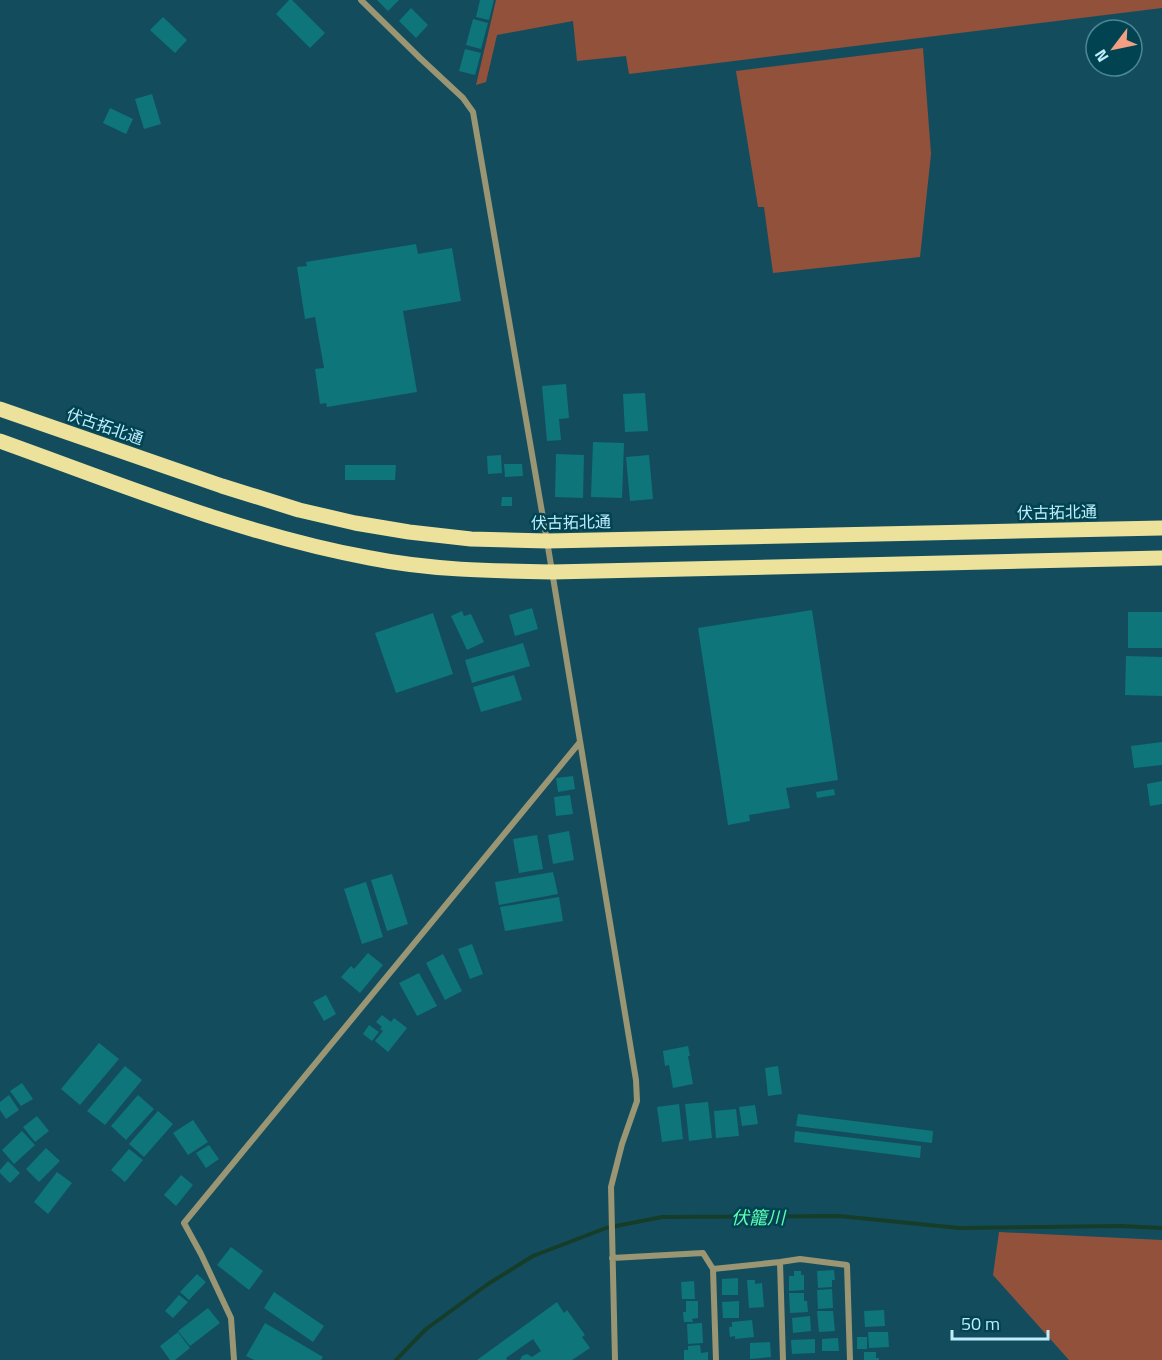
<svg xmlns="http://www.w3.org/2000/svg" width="1162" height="1360" font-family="'Titillium Web','Noto Sans JP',sans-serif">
  <rect width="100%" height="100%" fill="#134d5d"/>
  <path fill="#92513b" d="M496,0h666v8l-533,66 -3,-18 -49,5 -4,-40 -76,14 -11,47 -10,3z
    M923,48l8,106 -11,103 -147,16 -9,-66h-6l-22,-136z
    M999,1232l163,8v120h-93l-76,-85z"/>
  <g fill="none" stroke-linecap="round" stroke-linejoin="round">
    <path stroke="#163d2a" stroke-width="4" d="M396,1360l30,-31 62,-45 45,-28 73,-28 56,-11 177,-1 120,12 162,-2 41,2"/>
  </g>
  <path fill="#0e757a" d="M289,0h3l33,33 -15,15 -34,-34z
    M377,0h22l-11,11z
    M480,0h14l-5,20 -13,-3z
    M411,8l17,17 -12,13 -17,-17z
    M163,17l24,23 -12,13 -25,-23z
    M473,19l15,4 -7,26 -15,-4z
    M465,49l16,4 -6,22 -16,-4z
    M152,94l9,30 -17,5 -9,-30z
    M110,108l23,11 -7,15 -23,-11z
    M416,244l2,10 34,-6 9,53 -58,10 14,81 -90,15 -1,-4 -6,1 -5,-35 9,-1 -9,-51 -10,2 -8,-52 10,-1 -1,-4z
    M566,384l3,34 -10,1 2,21 -14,1 -5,-55z
    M645,393l3,38 -23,1 -2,-38z
    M593,442l31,1 -2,55 -31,-1z
    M556,454l28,1 -1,43 -28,-1z
    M501,455l1,18 -14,1 -1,-18z
    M649,455l4,44 -23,2 -4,-44z
    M504,464h18l1,12 -18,1z
    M345,465h51l-1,15h-50z
    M502,497h10v9h-11z
    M532,608l6,21 -23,7 -6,-21z
    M812,610l26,170 -52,8 4,20 -41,7 1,6 -22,4 -30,-197z
    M462,611l2,5 7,-2 13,28 -17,8 -16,-34z
    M1128,612h34v36h-34z
    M433,613l20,61 -57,19 -21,-60z
    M523,643l7,23 -58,17 -7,-23z
    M1126,656l36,1v39l-37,-1z
    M514,675l8,25 -41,12 -8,-25z
    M1162,742v23l-28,3 -3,-22z
    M573,776l2,13 -17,3 -2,-14z
    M1162,781v23l-12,2 -3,-22z
    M834,789l1,6 -18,3 -1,-6z
    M570,795l3,19 -17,2 -2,-19z
    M569,831l5,29 -21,4 -5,-29z
    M537,835l6,34 -24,4 -6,-34z
    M553,872l5,22 -59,11 -4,-23z
    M392,874l16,50 -21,7 -16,-51z
    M366,882l17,55 -21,7 -18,-55z
    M559,897l4,24 -58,10 -5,-24z
    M472,944l11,30 -13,5 -12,-30z
    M368,953l15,12 -23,28 -19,-16 10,-11 3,3z
    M443,954l19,37 -17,9 -19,-37z
    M419,973l18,33 -20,10 -18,-33z
    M326,995l10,19 -12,7 -11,-19z
    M382,1015l9,7 3,-4 13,10 -19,24 -13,-11 8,-10 -3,-2 2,-2 -6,-5z
    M369,1025l10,7 -7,9 -9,-7z
    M99,1043l20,16 -39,46 -19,-16z
    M688,1046l2,10h-2l5,28 -20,4 -4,-23 -4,1 -2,-15z
    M125,1066l17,14 -37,45 -18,-14z
    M778,1066l4,28 -14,2 -3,-28z
    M22,1083l11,16 -12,7 -11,-15z
    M9,1095l10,15 -13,9 -6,-9v-8z
    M138,1095l16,14 -28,31 -15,-14z
    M708,1102l4,36 -23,3 -4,-37z
    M679,1104l4,35 -21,3 -5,-35z
    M755,1105l3,19 -16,2 -3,-19z
    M736,1109l3,27 -23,2 -2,-27z
    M158,1111l15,13 -29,33 -15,-13z
    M798,1114l135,17 -1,12 -136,-17z
    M37,1116l12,15 -14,11 -12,-15z
    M193,1120l15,22 -20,13 -15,-22z
    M22,1131l13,14 -21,19 -12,-14z
    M795,1131l126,15 -1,12 -126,-16z
    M209,1145l10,14 -13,9 -10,-15z
    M46,1148l14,13 -21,21 -13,-13z
    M129,1149l14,11 -18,22 -14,-12z
    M8,1161l12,12 -10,10 -10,-10v-3z
    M57,1172l15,11 -24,31 -14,-12z
    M181,1175l12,10 -17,21 -12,-11z
    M231,1247l32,24 -14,19 -32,-25z
    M834,1270l1,10h-3v7l-14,1 -1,-17z
    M794,1271h7v4h3v15l-15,1v-15h5z
    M197,1274l9,8 -17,18 -9,-8z
    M738,1278v17h-16v-16z
    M747,1280h8v4l7,-1 2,24 -15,1z
    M694,1281l1,18h-13l-1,-17z
    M832,1289l1,19 -15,1 -1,-19z
    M274,1292l50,34 -11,16 -49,-34z
    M789,1293h15v8h3l1,11 -18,1z
    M179,1295l9,7 -15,16 -8,-7z
    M686,1301h12v17l-6,1 1,3h-9l-1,-10h3z
    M739,1301v17h-16l-1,-16z
    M557,1302l7,11 3,-3 18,25 -3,2 8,11 -18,12h-52l2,-4 5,-2 5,3 9,-6 -8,-12 -27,19 1,2h-30z
    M208,1308l12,15 -30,23 -12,-15z
    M884,1310l1,16 -20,1 -1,-16z
    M817,1311h16l2,20 -16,1z
    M810,1316l1,15 -18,2 -1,-15z
    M752,1320l2,17 -19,2v-3l-5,1 -1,-10h3v-5z
    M265,1323l58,34 -2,3h-67l-8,-4z
    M702,1323l1,20 -15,1 -1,-20z
    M178,1332l12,16 -15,12h-5l-10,-14z
    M868,1332h20l1,15 -20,1z
    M857,1337h10v12h-10z
    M838,1338l1,13h-17v-12z
    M815,1339v14l-23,1 -1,-14z
    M770,1342l1,15 -21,2v-16z
    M700,1345l1,8 7,-1v8h-24v-10h4v-4z
    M864,1352h12v6h3v2h-15z"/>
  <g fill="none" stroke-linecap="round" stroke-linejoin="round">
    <path stroke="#9a9573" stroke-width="6" d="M361,0l59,58 43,40 10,14 74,429 89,539 1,21 -15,43 -11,43 4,173
      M612,1258l91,-5 10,16 67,-7 20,-3 47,6 3,95
      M780,1262l3,98
      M713,1269l3,91
      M234,1360l-3,-42 -30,-64 -17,-31 396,-481"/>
    <path stroke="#ede29c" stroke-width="15" d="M0,409l222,77 77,24 56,13 54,9 62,7 76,2 615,-13
      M0,441c120,43 244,94 370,117 60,12 121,13 182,14l610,-14"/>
  </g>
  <g text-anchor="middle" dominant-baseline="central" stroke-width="5" stroke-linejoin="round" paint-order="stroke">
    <g font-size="16" fill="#beedfc" stroke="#024352">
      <text transform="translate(105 426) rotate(19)">伏古拓北通</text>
      <text transform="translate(1057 512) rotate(-1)">伏古拓北通</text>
      <text transform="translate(571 522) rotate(-1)">伏古拓北通</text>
    </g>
    <g font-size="18" font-style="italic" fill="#5dfeb4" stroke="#024352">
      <text x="758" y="1217">伏籠川</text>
    </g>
  </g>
  <g transform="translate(1114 48) rotate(238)"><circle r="28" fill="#024352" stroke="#4d8796" stroke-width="1.5"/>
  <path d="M0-4.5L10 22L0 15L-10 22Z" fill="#f39f83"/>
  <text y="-9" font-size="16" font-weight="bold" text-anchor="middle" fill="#beedfc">N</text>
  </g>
  <path d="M952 1330v9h96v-9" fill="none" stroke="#beedfc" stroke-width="3"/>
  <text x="961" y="1330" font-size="18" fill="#beedfc" stroke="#024352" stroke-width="4.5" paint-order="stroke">50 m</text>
</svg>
